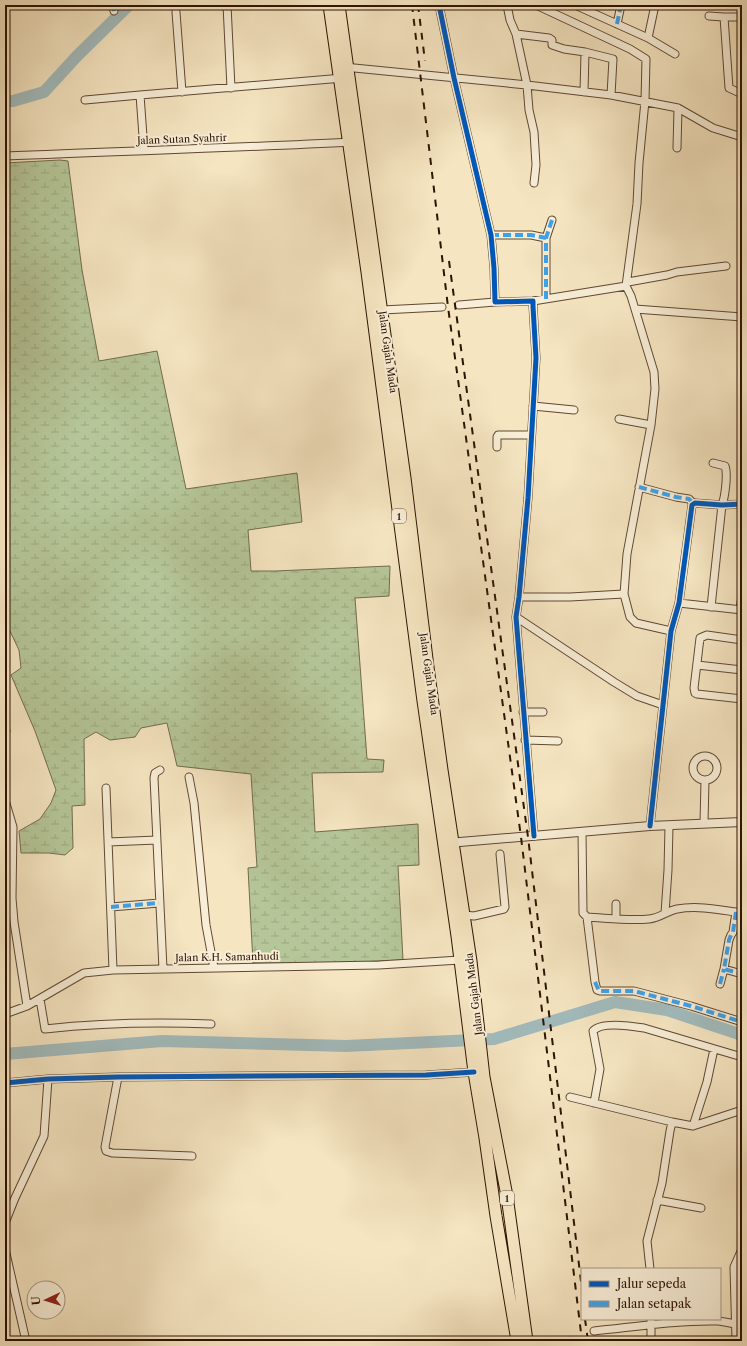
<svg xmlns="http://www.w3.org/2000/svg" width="747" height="1346" font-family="'Libre Caslon Text',serif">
  <defs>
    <pattern id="wetland-marsh" width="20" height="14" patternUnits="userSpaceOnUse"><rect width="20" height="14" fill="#b5c698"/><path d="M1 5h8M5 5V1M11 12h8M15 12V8" fill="none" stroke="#9ca981"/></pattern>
  </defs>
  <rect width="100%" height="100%" fill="#f5e5c1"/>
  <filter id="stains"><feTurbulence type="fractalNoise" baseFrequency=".005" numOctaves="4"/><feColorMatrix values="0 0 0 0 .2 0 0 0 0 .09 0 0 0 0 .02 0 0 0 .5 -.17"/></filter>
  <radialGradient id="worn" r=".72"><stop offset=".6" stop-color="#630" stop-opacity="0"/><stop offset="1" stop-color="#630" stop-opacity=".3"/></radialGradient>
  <path fill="url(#wetland-marsh)" stroke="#726c4e" d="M60,160l8,1 14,109 17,91 58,-10 29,138 111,-16 5,49 -54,8 3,41h24l115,-5 -1,30 -34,2 12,161 17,1 -1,12 -71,1 3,59 103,-8 1,41 -21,1 5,94 -74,3h-76l-5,-95 9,-1 -6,-93 -74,-8 -10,-43 -26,5 -6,9 -25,3 -14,-8 -12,7 1,66 -13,1 1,42 -8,7 -16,-2h-28l-2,-22 21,-12 11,-16 5,-13 -21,-59 -24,-56 10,-7 -2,-18 -11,-23h-3v-464z"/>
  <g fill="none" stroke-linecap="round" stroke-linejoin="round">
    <path stroke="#a2bcbe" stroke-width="12" d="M5,101h8l31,-9 33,-36 52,-51
      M5,1054l157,-13 184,5 148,-7 121,-37 52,8 75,25"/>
    <g stroke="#604832" stroke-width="9">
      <path id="minor" d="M113,5l1,6
        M227,5l4,83
        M439,5l15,73 37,157 3,33 1,34 38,-1v5l3,52 -8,140 -9,99 -3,20 18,219
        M507,5l3,15 6,14 11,51 2,25 5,22 2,33 -2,18
        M536,5l94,44 16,10 -1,42 -6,62 -2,41 -11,82
        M575,5l73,33 27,16
        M176,12l6,80
        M709,16l15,1
        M742,17h-18l5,71 13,6
        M617,24l4,-19
        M516,34l33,4 3,2v5l12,4 21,3 -1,40
        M648,38l7,-33
        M585,52l28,7 -2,36
        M344,67l183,18 84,10 67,13 35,20 29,9
        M85,100l55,-5
        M677,148l1,-40
        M144,150l-4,-55 203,-17
        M5,156c116,-5 232,-8 348,-14
        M491,235h40l15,3
        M628,282l39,-7 10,-3 49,-6
        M546,299v-61l6,-18
        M533,301l93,-15 5,10 23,76 1,17 -4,36 -24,129 -3,40 6,23 6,6 35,8
        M459,305l36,-3
        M635,309l107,8
        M382,310l60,-3
        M533,406l41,4
        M619,419l32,6
        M497,447v-10l1,-2h33
        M639,487l37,10 13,2 5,5
        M519,597h51l54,-3
        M679,603l63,7
        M711,607l11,-102c3,-8 6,-31 3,-39l-12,-3
        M740,610l2,-15
        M516,617l98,65 23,14 26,9
        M742,640l-35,-5 -7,3 -6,50 1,5 2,1 45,5
        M697,665l45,5
        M523,712h20
        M5,732l1,-1
        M525,740l33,1
        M693 768a12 12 0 1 1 24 0a12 12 0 1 1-24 0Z
        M160,770l-5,3 -1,5 9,191
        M189,777l5,26 12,122 8,43
        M106,788l7,182
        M5,800l8,27 -1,71 2,24 13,84
        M704,823l1,-43
        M650,826l21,-195 8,-28 13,-98 3,-2 27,2 20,-1
        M582,832l1,79v2l4,4 8,65 2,8 3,1h34l57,15 51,16
        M108,842l49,-2
        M616,904v15
        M111,907l48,-4
        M736,912l-3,20 -2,3 -2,5 -5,29 18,5
        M665,913l3,-43 1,-44
        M464,915l10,1 30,-7 1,-2 -5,-53
        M587,917c20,1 41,4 62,2 11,-1 18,-8 28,-10 21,-4 44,1 65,4
        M720,984l4,-15
        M40,999l5,30c55,-6 110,-7 166,-5
        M5,1014l22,-8 57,-33 29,-3 266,-5 81,-5
        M118,1077l-13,70 1,4 6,2 80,3
        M5,1083l43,-4 70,-2 308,-2 48,-3
        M570,1097l102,25
        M594,1103l6,-34 -7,-38c8,-10 39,-5 51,-3l98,29
        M693,1126l14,-44 7,-33
        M657,1200l44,8
        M5,1223l10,-25 29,-62 4,-57
        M5,1249l21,92
        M650,1269l-3,-28 15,-58 8,-52 2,-9 21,4 49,-16
        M651,1319v22
        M594,1331c40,-4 83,-11 124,-10 8,1 16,3 24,4
        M736,1341l-2,-74 8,-18"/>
    </g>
    <g stroke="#604832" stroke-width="10">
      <path id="tertiary" d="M448,843l202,-17 92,-4"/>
    </g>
    <g stroke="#2e1303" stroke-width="13">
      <path id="trunk" d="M329,5l38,267 56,429 34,235 17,136 11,66 11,78 21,125
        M339,5l66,473 23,189 14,103 29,191 13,116 23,119 20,145"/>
    </g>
    <use href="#minor" stroke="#f8eed7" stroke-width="7"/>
    <use href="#tertiary" stroke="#f8eed7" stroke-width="8"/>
    <use href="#trunk" stroke="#f5e5c1" stroke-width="11"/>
    <path stroke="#2e1303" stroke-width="2" stroke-dasharray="7 7" stroke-linecap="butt" d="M412,5l36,302 73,530 61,504
      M418,5l7,56
      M449,261l79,576 54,453
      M585,1319l3,22"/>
    <path stroke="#3ea2e9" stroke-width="4" stroke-dasharray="8 4" stroke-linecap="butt" d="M113,5l1,6
      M617,24l4,-19
      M491,235h40l15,3
      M546,299v-61l6,-18
      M639,487l37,10 13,2 5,5
      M111,907l48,-4
      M736,912l-3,20 -2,3 -2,5 -5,29 18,5
      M595,982l4,9h35l57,15 51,16
      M720,984l4,-15"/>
    <g stroke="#f8eed7" stroke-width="8">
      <path id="cycleway" d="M439,5l15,73 37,157 3,33 1,34 38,-1v5l3,52 -8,140 -9,99 -3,20 18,219
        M650,826l21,-195 8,-28 13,-98 3,-2 27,2 20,-1
        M5,1083l43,-4 70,-2 308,-2 48,-3"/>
    </g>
    <use href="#cycleway" stroke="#0057b8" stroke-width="5"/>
  </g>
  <g text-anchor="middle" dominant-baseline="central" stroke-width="4" stroke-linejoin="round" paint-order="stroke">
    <g fill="#f8eed7" stroke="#6b5543" stroke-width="1">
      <rect x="392" y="509" width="14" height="14" rx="3"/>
      <rect x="500" y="1191" width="14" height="14" rx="3"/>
    </g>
    <g font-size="9" font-weight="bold" fill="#2e1303">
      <text x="399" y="516">1</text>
      <text x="507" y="1198">1</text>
    </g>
    <g font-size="10" fill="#2e1303" stroke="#f8eed7">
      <text transform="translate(182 139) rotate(-2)">Jalan Sutan Syahrir</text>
      <text transform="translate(388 352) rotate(82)">Jalan Gajah Mada</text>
      <text transform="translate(429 674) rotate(82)">Jalan Gajah Mada</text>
      <text transform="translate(227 957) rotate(-1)">Jalan K.H. Samanhudi</text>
      <text transform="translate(474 994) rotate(-97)">Jalan Gajah Mada</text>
    </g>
  </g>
  <rect width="747" height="1346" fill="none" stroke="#f5e5c1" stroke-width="20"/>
  <rect x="6" y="6" width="735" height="1334" fill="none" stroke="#2e1303" stroke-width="2"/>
  <rect x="10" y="10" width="727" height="1326" fill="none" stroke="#2e1303"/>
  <rect x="581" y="1268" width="140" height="52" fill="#f8eed7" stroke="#a79682"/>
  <rect x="589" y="1281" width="20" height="6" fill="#0057b8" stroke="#a79682"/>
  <text x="617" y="1288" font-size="12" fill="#2e1303">Jalur sepeda</text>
  <rect x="589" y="1301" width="20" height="6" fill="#3ea2e9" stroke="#a79682"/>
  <text x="617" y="1308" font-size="12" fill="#2e1303">Jalan setapak</text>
  <g transform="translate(46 1300) rotate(266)"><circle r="19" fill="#f8eed7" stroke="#a79682"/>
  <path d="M0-3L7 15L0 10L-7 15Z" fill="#8f2418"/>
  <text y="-6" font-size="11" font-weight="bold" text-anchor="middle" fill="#2e1303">U</text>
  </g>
  <rect width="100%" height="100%" filter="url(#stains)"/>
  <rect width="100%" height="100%" fill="url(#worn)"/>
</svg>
